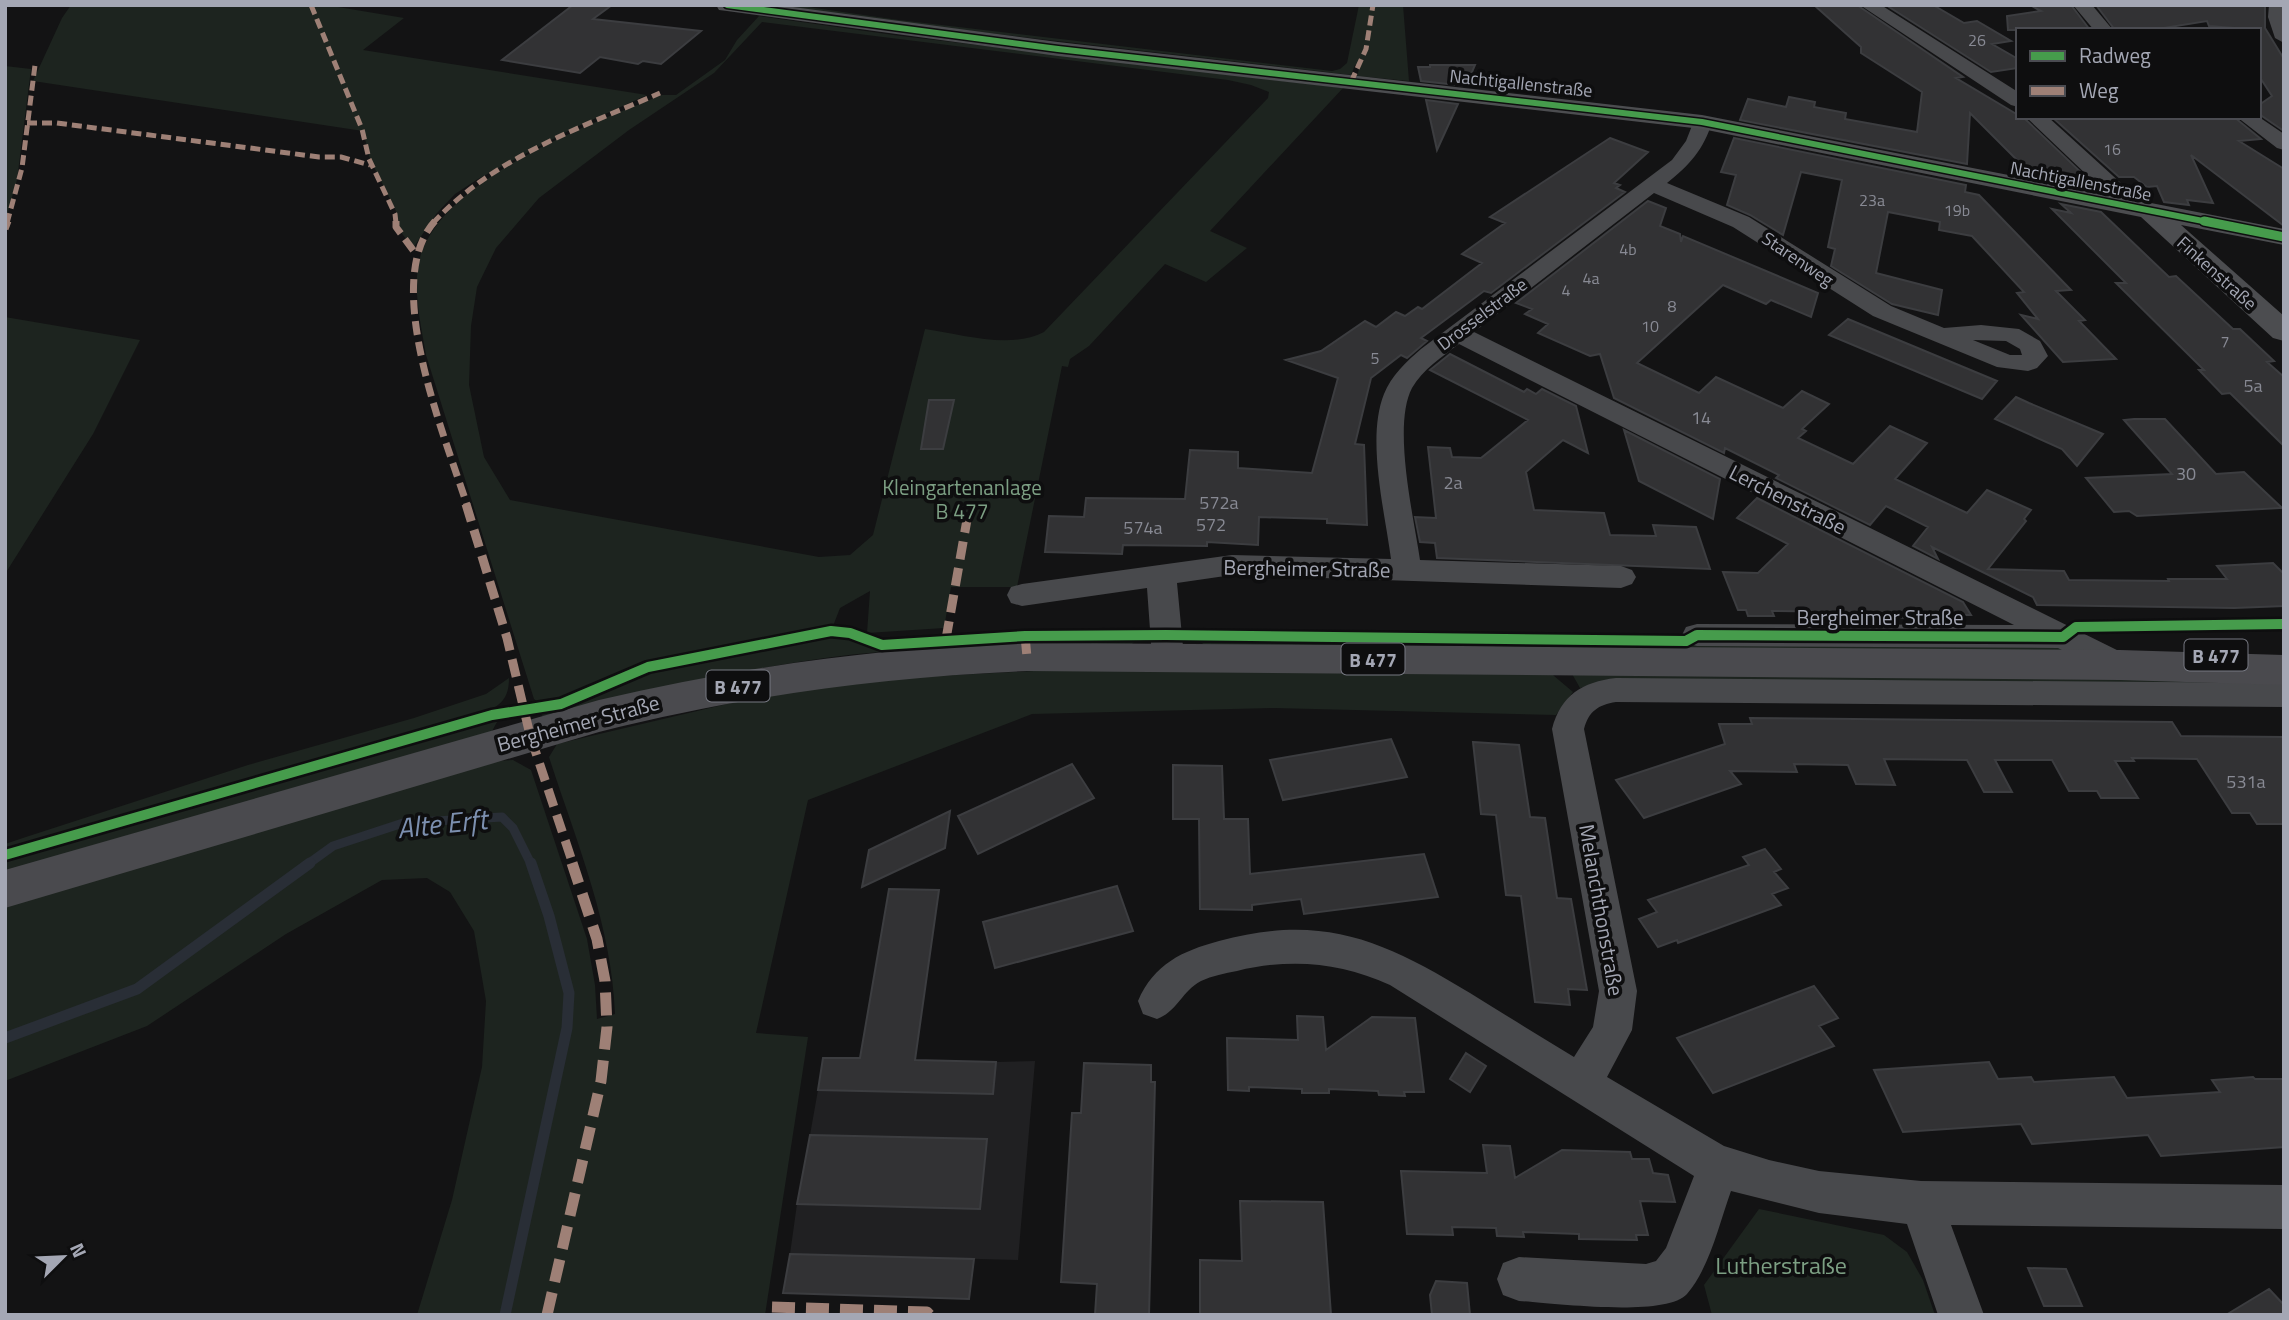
<svg xmlns="http://www.w3.org/2000/svg" width="2289" height="1320" font-family="'Titillium Web',sans-serif">
  <rect width="100%" height="100%" fill="#131314"/>
  <path fill="#202022" d="M1035,1061l-17,199 -228,-6 7,-50 183,4 7,-69 -177,-4 8,-45 174,4 4,-32z"/>
  <path fill="#1d241f" fill-rule="evenodd" d="M71,5h255l78,13 -41,32 284,45 -77,35 -92,49 -23,15 -18,19 -24,35 -13,-17 -3,-18 -27,-54 -7,-28 -330,-50 29,-63z
    M775,5h19l105,15 433,51 8,-2 7,-6 12,-58h44l6,76 -52,-5 3,-11h-5l-4,10 -440,-51z
    M759,16l142,20 442,52 -133,143 37,17 -41,34 -41,-18 -76,82 -19,13 -2,8 -6,-1 -45,221h-66l-7,41 -77,5 3,-42 -30,17 -7,18 -188,37 -86,37 -18,4 -7,-5 -108,-344c-5,-31 -15,-70 -5,-101 27,-78 169,-130 241,-159h14l49,-35 12,-20zM762,22l466,58 23,5 18,7 -1,6 -224,234c-35,18 -82,2 -119,-3l-52,206 -23,20 -31,2 -309,-57 -26,-43 -15,-72 2,-59 6,-39 19,-39 43,-50 90,-68 85,-57z
    M5,66l26,3 -14,111 -12,42z
    M5,317l135,23 -47,94 -88,140z
    M832,636l15,1 32,12 141,-10h117l-6,6c-111,2 -224,-1 -333,17 -86,14 -170,35 -254,56l-3,-4c36,-10 69,-29 106,-41z
    M1194,638l870,8 5,6 -864,-7z
    M1547,670l26,22 -17,23 -282,-7 -242,6 -224,86 -52,233 52,4 -43,278h-348l35,-115 30,-133 4,-66 -12,-70 -24,-39 -23,-14 -45,2 -96,54 -139,92 -142,55v-177l486,-143 22,-1 18,10 56,169 8,46 2,34 18,-5c-3,-89 -39,-173 -66,-257l8,-13 191,-45 130,-20 156,-8z
    M1571,672l713,7v7l-685,-3 -19,5z
    M509,678c0,21 -8,27 -27,36l-477,137v-7l24,-8 219,-71 166,-47 72,-24z
    M489,720l8,2 -6,11 -486,143v-15z
    M1759,1209l125,26 23,17 16,28 12,35h-223l-8,-30z"/>
  <g fill="none" stroke-linecap="round" stroke-linejoin="round">
    <path stroke="#292e36" stroke-width="9" d="M308,864l25,-18 70,-23 99,-6 11,11 18,36"/>
    <path stroke="#292e36" stroke-width="11" d="M5,1038l132,-49 173,-126
      M505,1315l62,-287 2,-35 -20,-77 -18,-53"/>
  </g>
  <path fill="#323234" stroke="#3c3d40" stroke-width="2" d="M573,5h39l-19,14 108,12 -40,33 -18,-3 -5,3 -38,-7 -20,16 -78,-13z
    M1814,5h43l106,72 -7,1 62,37v2h5l64,61 -21,1 7,6 -38,-7 -65,-65 -3,51 -227,-44 8,-21 38,8 3,-10 26,5 -1,5 32,6 -1,6 72,13 5,-40 -61,-39v-6z
    M1886,5h47l31,18 13,-2 34,20 -19,3 26,15v9l-27,4z
    M2030,5h41l19,25h-82l-1,-14 34,-5z
    M2096,5h169v23l19,31v72l-25,-17v-9l13,-9 -13,-20v-46l-50,-4 -2,-5 -56,9h-36z
    M1430,65h45l-9,21 -45,-5 -3,-14h12z
    M1426,100l32,4 -21,46z
    M2052,117h182l27,22 -22,2 45,28v57l-93,-71 22,48 -26,-3 2,5 -25,-3 -7,-16 -10,1 -13,-10h-15z
    M1610,138l38,14 -34,31 6,2 -4,3 9,4 -134,101 -7,-2 -63,47 6,3 -20,17 -6,-3 -30,23 -16,66 9,1 3,80 -40,-2v-4l-68,-2 -1,28 -51,-3v4l-84,-1 -1,9 -77,-2 4,-36 35,1 2,-19 99,1 5,-49 48,2v16l74,5 26,-95 -52,-18 35,-9 44,-30 11,6 20,-15 9,4 13,-9 4,2 60,-46 -20,-9 43,-31 -15,-6z
    M1734,138l232,47 -1,7 14,3 92,95 -15,1 29,29 -6,1 37,38 -53,3 -42,-47 17,4 -21,-26 7,-1 -52,-56 -33,-6 1,-8 -52,-10 -12,61 66,17 -4,25 -46,-11 -61,-38 4,-17 -7,-2 14,-67 -41,-8 -18,63 -33,-20 -23,-10 9,-30 -15,-3z
    M1648,201l18,7 -6,18 20,8 1,8 2,-6 135,57 -7,24 -40,-17 -5,4 -43,-19 -86,78 62,30 17,-16 67,31 19,-17 27,13 -27,25 4,2 -8,7 55,26 37,-38 37,17 -32,36 72,34 20,-23 44,20 -7,9 2,2 -38,48 76,2 5,9 100,1 -1,-2h59l-10,-13 56,-3 11,11v32l-50,2 -197,-3 -4,-8 -101,-50 6,12 -25,-13 15,-19 -42,-21 -16,19 -94,-47 3,-3 -54,-27 -1,5 -110,-55 -14,-44 -10,2 -52,-23 10,-9 -23,-10 7,-5 -16,-6z
    M2061,204l40,8 68,65 7,-1 57,53h7l34,32 -7,1 17,15v69l-54,-53 -8,1 -23,-24h5l-88,-87h10l-74,-74 19,4z
    M1848,319l149,62 -15,18 -153,-64z
    M1450,354l74,38 3,-3 9,5 6,-5 34,17 12,47 -25,-13 -37,32 8,38 70,3 6,22 46,1 -3,-11 43,2 14,42 -273,-11 -2,-15 -15,-1 -5,-25 21,1 -8,-71 22,1 2,9 29,1 47,-38 -98,-50z
    M2016,397l13,6 74,31 -26,32 -15,-17 -67,-30z
    M929,400h25l-11,49h-22z
    M2134,419h31l51,55 28,-2 38,36 -145,8 -8,-5 -15,1 -28,-34 86,-4 -48,-54z
    M1624,430l96,49 -7,40 -74,-38z
    M1757,498l206,104 8,13h-57l3,3 -66,-1 -3,-5 -76,-1 2,5h-26l-2,-6h-8l-15,-38 35,1 30,-29 -51,-26z
    M1750,718l422,4 9,14 103,1v87h-27l-7,-11h-18l-35,-54 -65,-1 2,3h-19l23,37h-37l-4,-7h-28l-17,-31h-57l17,32h-28l-17,-32 -83,-1 11,26 -39,-1 -8,-19 -54,-1 3,8 -67,-1 11,13 -97,34 -28,-38 109,-36 -6,-20h33z
    M1391,739l16,38 -124,23 -13,-40z
    M1473,742l46,3 11,72 15,1 12,80 14,1 16,91 -19,-1 2,16 -35,-3 -14,-106 -15,-1 -10,-80 -15,-1z
    M1072,764l22,34 -116,56 -20,-38z
    M1173,765l49,1 2,53h24l2,55 174,-20 14,43 -134,17 -3,-15 -49,6v5l-52,-1 -1,-90h-26z
    M950,811l-5,37 -83,39 7,-37z
    M1765,849l16,20 -7,3 14,16 -16,6 9,11 -103,38 -1,-3 -19,7 -19,-28 18,-7 -9,-12 101,-35 -6,-8z
    M1117,886l16,45 -138,37 -12,-46z
    M889,889l50,1 -24,170 81,2 -3,32 -175,-4 5,-32h37z
    M1814,986l24,32 -19,8 15,20 -121,47 -36,-55z
    M1297,1016l26,1 3,33 46,-33 43,1 9,74h-20l1,4 -26,-1 -1,-4 -49,-2v4h-27v-4l-53,-2v4l-21,-1 -1,-52 71,2z
    M1466,1053l20,13 -16,26 -20,-13z
    M1989,1062l9,17 33,-2 3,5 80,-5 13,21 93,-6 -8,-12 41,-3 2,2h29v68l-123,9 -13,-21 -116,9 -11,-20 -118,8 -29,-62z
    M1084,1063l67,2v17h4l-6,233h-54l2,-31 -36,-2 11,-169h9z
    M810,1135l177,4 -7,70 -183,-5z
    M1483,1145l27,1 5,32 47,-28 68,2 2,7h17l4,14 15,2 7,27 -35,-1 8,34h-12l1,5 -58,-1v-5l-56,-2 1,5 -27,-1 -1,-8 -44,-1 1,8 -46,-1 -6,-63 86,2z
    M1240,1201l83,1 8,113h-131v-55l42,1z
    M790,1254l184,5 -5,40 -186,-6z
    M2028,1268l38,1 16,37h-38z
    M1436,1281l31,2 3,32h-38l-2,-20z
    M2269,1289l15,16v10h-58z"/>
  <g fill="none" stroke-linecap="round" stroke-linejoin="round">
    <path fill="#48494c" fill-rule="evenodd" d="M1860,5h21l137,87v15l-7,-2z
      M2073,5h19l21,25h-19z
      M2269,5h15v38l-9,-5 -7,-21z
      M1702,116l7,2 3,4c-8,27 -23,44 -45,61l82,34 142,89 53,22 37,-3 38,4 21,12 8,15 -11,12 -9,3 -31,-4 -124,-51 -140,-89 -79,-34 -180,139 657,325 5,8 -5,8c-24,8 -52,-15 -73,-25l-361,-2 -11,-3 -4,-8 4,-8 11,-3 317,1 -555,-281c-16,12 -37,26 -47,44 -20,38 2,130 8,172l201,6 11,4 4,7 -4,7 -11,4 -389,-13 -55,8 7,74 -5,8 -11,4 -11,-4 -5,-8 -5,-69 -125,18 -11,-3 -4,-8 4,-8 11,-3 210,-29 159,4c-6,-47 -25,-120 -7,-165 7,-18 23,-33 37,-45l251,-189 14,-19 9,-23zM1973,340l33,1 14,8 2,6h-12z
      M2026,117h22l96,87 3,5 -3,5h-16z
      M2237,117h22l25,17v16l-7,-2z
      M1616,678l668,5v24l-668,-5c-18,3 -27,9 -32,27l53,262 -5,39 -25,47 117,69 45,14 50,11 102,10 363,4v44l-333,-4 33,90h-46l-31,-91 -88,-11 -88,-22c-12,33 -21,76 -44,103 -21,24 -135,9 -168,7l-16,-6 -6,-16 6,-16 16,-6 127,7 10,-3 10,-13 28,-72 -304,-191c-50,-23 -100,-27 -153,-14 -12,2 -25,5 -36,10 -20,11 -23,30 -44,38l-14,-5 -5,-13c16,-37 44,-50 81,-60 104,-28 163,-1 251,52 34,21 69,43 104,64l19,-30 6,-36 -47,-262c9,-34 30,-47 64,-51z"/>
    <path fill="#4c4d50" fill-rule="evenodd" d="M716,5h62l280,37 644,73 582,114v16l-103,-20 103,91v25l-11,-3 -132,-121 -439,-88 -644,-73 -331,-45 -8,-1z"/>
    <path fill="#4a4a4e" fill-rule="evenodd" d="M1027,643l1093,7 164,5v30l-164,-5 -1093,-9c-148,6 -284,25 -428,61l-594,176v-38l594,-170c142,-33 282,-53 428,-57z"/>
    <path stroke="#9e8076" stroke-width="5" stroke-dasharray="10 5" stroke-linecap="butt" d="M311,5l51,124 7,30 26,55 1,9
      M1351,82l15,-33 7,-44
      M27,123h30l262,34h22l29,8
      M7,223l15,-55 13,-103
      M433,223c61,-66 147,-95 227,-130"/>
    <path stroke="#9e8076" stroke-width="7" stroke-dasharray="14 7" stroke-linecap="butt" d="M396,221v6l20,27
      M435,221c-55,61 10,215 32,284
      M5,229l3,-8"/>
    <path stroke="#9e8076" stroke-width="9" stroke-dasharray="18 9" stroke-linecap="butt" d="M466,504l41,134 23,97 43,129
      M1025,636l2,21
      M946,639l22,-125"/>
    <path stroke="#9e8076" stroke-width="11" stroke-dasharray="23 11" stroke-linecap="butt" d="M772,1307l155,5 3,3
      M547,1315l54,-234 6,-54 -2,-46 -8,-42 -25,-76"/>
    <g stroke="#0e0e0f" stroke-width="9">
      <path id="cycleway-far2" d="M727,5l331,44 644,73 511,101"/>
    </g>
    <g stroke="#0e0e0f" stroke-width="12">
      <path id="cycleway-far1" d="M2204,221l80,16"/>
    </g>
    <g stroke="#0e0e0f" stroke-width="15">
      <path id="cycleway" d="M5,855l487,-140 69,-11 87,-37 183,-36 19,2 32,12 143,-9 141,-1 520,6 11,-6 366,2 13,-10 208,-3"/>
    </g>
    <use href="#cycleway-far2" stroke="#469c4c" stroke-width="6"/>
    <use href="#cycleway-far1" stroke="#469c4c" stroke-width="9"/>
    <use href="#cycleway" stroke="#469c4c" stroke-width="10"/>
  </g>
  <g text-anchor="middle" dominant-baseline="central" stroke-width="7" stroke-linejoin="round" paint-order="stroke">
    <g font-size="16" fill="#888a94">
      <text x="1977" y="40">26</text>
      <text x="2112" y="149">16</text>
      <text x="1872" y="200">23a</text>
      <text x="1957" y="210">19b</text>
      <text x="1628" y="249">4b</text>
      <text x="1591" y="278">4a</text>
      <text x="1566" y="290">4</text>
      <text x="1672" y="306">8</text>
      <text x="1650" y="326">10</text>
      <text x="2225" y="341">7</text>
      <text x="1375" y="358">5</text>
    </g>
    <g font-size="18" fill="#a4a7b4" stroke="#0e0e0f">
      <text transform="translate(1521 83) rotate(6)">Nachtigallenstraße</text>
      <text transform="translate(2081 181) rotate(11)">Nachtigallenstraße</text>
      <text transform="translate(1798 259) rotate(34)">Starenweg</text>
      <text transform="translate(2217 273) rotate(42)">Finkenstraße</text>
      <text transform="translate(1482 314) rotate(-37)">Drosselstraße</text>
    </g>
    <g font-size="18" fill="#888a94">
      <text x="2253" y="385">5a</text>
      <text x="1701" y="417">14</text>
      <text x="2186" y="473">30</text>
      <text x="1453" y="482">2a</text>
      <text x="1219" y="502">572a</text>
      <text x="1211" y="524">572</text>
      <text x="1143" y="527">574a</text>
      <text x="2246" y="781">531a</text>
    </g>
    <g fill="#0e0e0f" stroke="#777982" stroke-width="2">
      <rect x="2184.5" y="639.5" width="63" height="31" rx="5"/>
      <rect x="1341.5" y="643.5" width="63" height="31" rx="5"/>
      <rect x="706.5" y="670.5" width="63" height="31" rx="5"/>
    </g>
    <g font-size="19" font-weight="bold" fill="#a4a7b4">
      <text x="2216" y="655">B 477</text>
      <text x="1373" y="659">B 477</text>
      <text x="738" y="686">B 477</text>
    </g>
    <g font-size="21" fill="#7c9f83" stroke="#0e0e0f">
      <text x="962" y="487">Kleingartenanlage<tspan x="962" dy="24">B 477</tspan></text>
    </g>
    <g font-size="21" fill="#a4a7b4" stroke="#0e0e0f">
      <text transform="translate(1788 499) rotate(27)">Lerchenstraße</text>
      <text transform="translate(1307 568) rotate(1)">Bergheimer Straße</text>
      <text x="1880" y="617">Bergheimer Straße</text>
      <text transform="translate(578 723) rotate(-15)">Bergheimer Straße</text>
      <text transform="translate(1602 910) rotate(80)">Melanchthonstraße</text>
    </g>
    <g font-size="24" fill="#7c9f83" stroke="#0e0e0f">
      <text x="1781" y="1265">Lutherstraße</text>
    </g>
    <g font-size="28" font-style="italic" fill="#7c8faf" stroke="#0e0e0f">
      <text transform="translate(442 823) rotate(-6)">Alte Erft</text>
    </g>
  </g>
  <rect width="2289" height="1320" fill="none" stroke="#a4a7b4" stroke-width="14"/>
  <rect x="2016" y="28" width="245" height="91" fill="#0e0e0f" stroke="#4a4b51" stroke-width="2"/>
  <rect x="2030" y="51" width="35" height="10" fill="#469c4c" stroke="#4a4b51" stroke-width="2"/>
  <text x="2079" y="63" font-size="21" fill="#a4a7b4">Radweg</text>
  <rect x="2030" y="86" width="35" height="10" fill="#9e8076" stroke="#4a4b51" stroke-width="2"/>
  <text x="2079" y="98" font-size="21" fill="#a4a7b4">Weg</text>
  <g transform="translate(63 1257) rotate(66)" stroke="#0e0e0f" stroke-width="5" paint-order="stroke">
  <path d="M0-5L12 26L0 18L-12 26Z" fill="#a4a7b4"/>
  <text y="-10" font-size="19" font-weight="bold" text-anchor="middle" fill="#a4a7b4">N</text>
  </g>
</svg>
